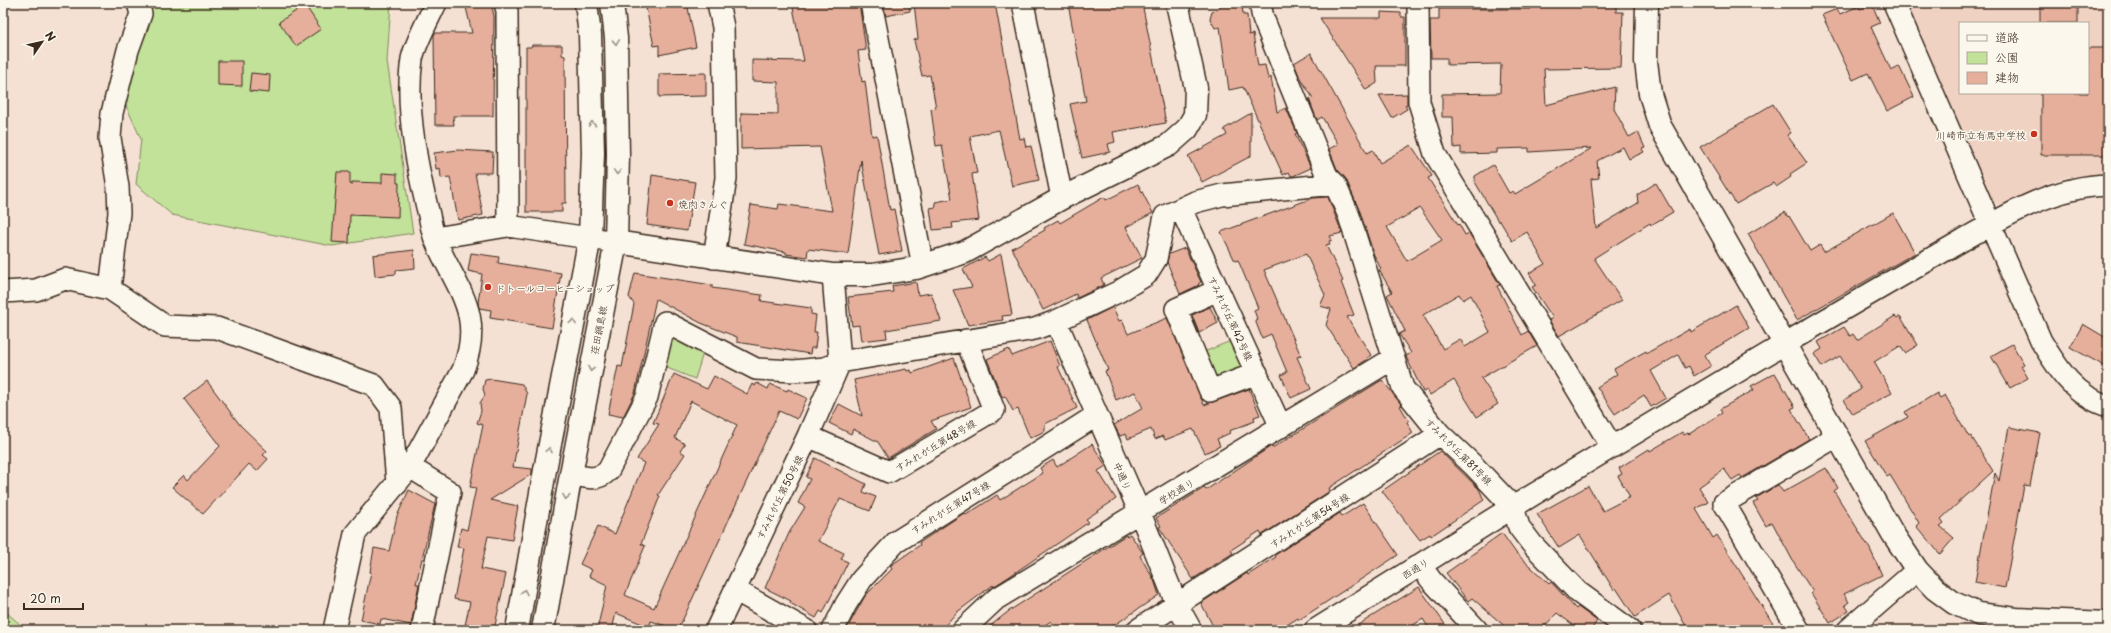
<svg xmlns="http://www.w3.org/2000/svg" width="2111" height="633" font-family="'Playpen Sans','Klee One',sans-serif">
  <rect width="100%" height="100%" fill="#f5e1d4"/>
  <filter id="ink" filterUnits="userSpaceOnUse"><feTurbulence type="fractalNoise" baseFrequency=".025" numOctaves="2"/><feDisplacementMap in="SourceGraphic" scale="8" xChannelSelector="R" yChannelSelector="G"/><feConvolveMatrix kernelMatrix="1 2 1 2 8 2 1 2 1" color-interpolation-filters="sRGB"/></filter>
  <g filter="url(#ink)">
    <path fill="#f0d2c3" fill-rule="evenodd" d="M1902,3h206v172l-42,2 -19,6 -43,22 -15,-3zM1960,23h128v70h-128z"/>
    <path fill="#c2e199" stroke="#7e865c" d="M131,3h260l-4,58 26,172 -81,13 -160,-31 -36,-31 5,-45 -21,-47z
      M670,331l34,19 -9,29 -33,-13z
      M1233,340l10,23 -4,10 -23,8 -17,-27z
      M3,609l23,21h-23z"/>
    <path fill="#e6af9c" stroke="#3b2a1e" fill-rule="evenodd" d="M465,3h26l3,13 -1,100h-40l1,9h-19l-1,-90 1,-2h37z
      M645,3h42l9,44 -37,8v-10l-5,1z
      M792,3h67l7,47 -8,1 4,31 3,-1 7,55 5,-1 13,75 4,-1 8,42 -23,4 -18,-95 -13,94 -40,-5 -1,8 -21,-3v-2l-42,-8 7,-39 27,4 1,-5 53,7 -12,-64 -79,2v-36l37,1v-32l-26,-1v-21l52,1z
      M883,3h26l1,8 -24,5z
      M914,3h81l25,136 4,-1 2,9 5,-1 8,34 -27,6 -13,-56 -29,6 7,37 -5,1 7,46 -27,3 1,5 -20,2 -3,-22 6,-1 -1,-5 17,-3 -10,-54 -6,1 -5,-37 5,-1 -6,-33 -8,1 -8,-36 4,-1z
      M1068,3h74l24,120 -53,9 2,10 -7,2 2,8 -28,6 -12,-54 16,-3z
      M1218,3h24l1,12h4l2,20 4,-1 5,32 7,-1 3,14 3,-2 6,35 9,-4 11,25 -2,1 16,34 -18,8h-2l-2,-4 -6,3 -40,-88 -14,3 -9,-63 -5,1 -5,-9 2,-7 8,-4z
      M2040,3h38v20h-38z
      M1531,4l61,2v-2h24v8h7l-2,56 -77,1 2,36 69,-18 -1,22 15,28 9,-5 7,16 -3,1 2,3 -15,7 -6,-12 -26,14 2,17 -8,1 5,49 42,-25 -1,-8 19,-12 17,29 -22,13 -1,-2 -56,35 28,42 -63,36 -10,-16 4,-2 -21,-31 4,-2 -7,-12 16,-9 -18,-32 -15,9 -12,-20h-2l-23,-39v-6l18,-11 16,28 4,-2 2,3 77,-46 -63,4v-4l-32,1v4l-36,1v-7l-7,1 -1,-31h-11v-23l58,-1 1,-29 -54,1v-7h-16l-1,-38h9v-11h92z
      M1872,4l8,19 -9,4 20,43 8,-4 15,31 -27,14 -19,-38 -15,7 -31,-65 15,-6 3,5 19,-8 1,3z
      M305,5l16,24 -25,17 -17,-24z
      M1381,12l20,1v4h4v49h-29l1,17 -11,7 -46,-72h61z
      M532,45h30v10l3,1 1,147h-4v9h-36v-165h5z
      M2088,48h20v107h-67v-62h47z
      M1311,53l56,100 6,-3 7,13 31,-18 21,31 -4,2 30,47 1,-1 6,11 4,-2 31,52 -3,1 25,49 6,-4 9,15 -56,32 17,26 -21,13 -23,-37 -24,15 -3,-5 -4,2 -16,-33 -1,-3 5,-3 -12,-19 6,-3 -18,-36 5,-3 -13,-22 2,-1 -7,-14 -14,-43 -14,-33 -9,-10 -8,-20 9,-5 -16,-27 -5,3 -8,-21 4,-1 -13,-20 -6,-15zM1420,208l22,32 -35,21 -20,-34zM1459,294l4,6 8,-5 19,37 -25,15 -5,-8 -17,10 -20,-34z
      M218,61h24v25l-24,-1z
      M251,73l19,2 -1,18 -20,-2z
      M706,73v23l-47,1v-23z
      M1407,94v10l-2,1 2,4 -15,9 -13,-23z
      M1773,104l18,29 -4,2 20,28 -17,11 1,3 -15,10 -3,-4 -37,21 -36,-57z
      M1251,113v43l-49,26 -14,-26 39,-21 -3,-6z
      M458,150l35,2 -1,21h-17l8,42 -25,5 -8,-43 -9,1 -1,-10 -4,1 -2,-16z
      M337,172h13v12l2,1v-3l30,1v-10l15,1v9h2l-1,34 -48,-2 -1,28 -17,-1z
      M652,175l43,7 -8,49 -40,-6z
      M1138,184l15,29 -27,14 16,31 -41,20 3,7 -27,13 -1,-4 -33,16 -31,-62 33,-18 -1,-2 14,-8 2,3 44,-26 2,3z
      M1328,197l14,36 -12,3 2,4 -3,1 1,3 -4,1 17,36 -2,1 13,33 -7,2 24,38 -4,3 1,1 -14,9 -28,-43 5,-16 -11,-3 5,-11 -19,-41 -42,16 37,86 -4,1 14,32 -20,9 -10,-23 6,-3 -16,-38 -9,4 -7,-18 2,-1 -3,-9 4,-2 -20,-48 -3,1 -14,-29 92,-34z
      M1785,212l3,5 1,-1 21,35 10,-6 4,7 69,-39 22,40 -118,67 -49,-86z
      M1185,248l16,34 -3,2 1,1 -19,9 -13,-32 2,-8z
      M414,250l1,18 -19,2v4l-21,2 -2,-21z
      M471,253l28,4 -1,6 63,10 -9,55 -62,-10 1,-8 -12,-2 -1,-5 4,-29 -14,-3z
      M1001,254l11,61 -10,1 1,4 -35,5 -15,-35 19,-3 -9,-18 22,-12 3,4z
      M635,273l77,12v3l50,7 -1,6 50,7v6l5,1 -2,17h3l-2,16h-4l-1,6 -73,-12v-5l-36,-14 -45,-24 -21,94 -12,24 -15,-3 10,-48 4,1 12,-63 -5,-7z
      M916,282l2,13 13,-2 10,28 -55,9 1,8 -26,3 -2,-16 -7,1 -4,-29 45,-5 -1,-6z
      M1736,305l13,23 -45,27 7,11 -17,10 -5,-10 -4,2 -7,-13 -27,16 15,27 -15,9 -7,-12 -29,19 -18,-27 20,-13 -3,-5 32,-18 1,2 43,-24 1,3z
      M1113,307l6,14 3,-1 6,14 39,-16 37,87 45,-16 11,26 -6,2 1,4 -26,10 1,2 -13,6 3,7 -15,7 -12,-24 -28,11 -2,-4 -8,3 -4,-10 -23,10 -2,-5 -6,2 -6,-11 29,-17 -8,-16 -19,8 -11,-29 3,-1 -21,-50z
      M1210,307l8,16 -19,10 -7,-18z
      M1895,316l2,2 3,-2 18,29 -13,8 -5,-7 -26,16 18,31 -39,21 -9,-14 17,-11 -21,-33 -18,11 -8,-13 8,-5 -4,-7 26,-15 6,9 3,-2 4,6z
      M2083,324l25,15v29l-38,-21z
      M1050,341l10,25 -2,1 19,41 -32,16v7l-15,7 -12,-29 -5,2 -8,-15 -3,1 -15,-38 22,-10 3,7z
      M2012,344l12,20 -3,2 7,12 -18,10 -19,-32z
      M954,358l17,49 -40,14 5,8 -48,29 -10,-16 -25,-13 -2,5 -22,-11 10,-19 23,12 -8,-36 52,-11 1,2 4,-1 1,3z
      M1775,373l20,34 -4,2 18,30 -67,39 -2,-3 -8,5 -8,-11 -25,18 9,15 -12,7 17,29 4,-3 60,95h-89l-19,-35 -34,22 -19,-29 -2,2 -34,-55 -21,13 -22,-34 51,-28 15,25 27,-14 -12,-21 4,-2 -3,-6 30,-19 1,2 32,-19 2,3 4,-2 1,1 33,-21 -2,-4 34,-19 -3,-4z
      M674,374l33,15 7,-13 33,18 5,-10 3,2 2,-3 11,6 2,-5 17,7 1,-2 19,9 -10,21 -18,-8 -101,219 -27,-9 -2,6 -33,-14 -4,17h-15l10,-45 -18,-9 3,-6 -12,-6 18,-38 17,8 29,-71 -7,-4 22,-35 -6,-1zM691,401l46,24 -83,183 -29,-13 20,-49 -4,-2 19,-48 -2,-1 27,-41 -5,-3 5,-7 -10,-6z
      M491,379l31,5 5,10 -14,73 19,2v5l-42,26 28,6 -6,34 -24,-4 -7,33 25,5 -12,56h-30l6,-28 -16,-3 10,-51 -7,-1 4,-19 6,2 9,-42 -6,-1 13,-62 -6,-2 4,-12 -1,-8 5,-8 -2,-6 2,-9z
      M1382,380l20,25 -2,1 9,15 -2,1 6,11 -84,55 1,2 -3,3 -65,42 -2,-4 -29,19 2,3 -40,26 -34,-52 2,-1 -5,-8 48,-30 2,2 58,-39 7,-5 1,2z
      M207,381l33,44 27,26 -4,4 5,4 -11,12 -8,-7 -46,50 -31,-27 12,-12 4,5 32,-34 -36,-47z
      M1937,393l3,5 5,-3 24,42 2,-1 22,35 -52,48 3,4 -4,3 14,12 -14,16 -24,-28 3,-3 -29,-48 -3,2 -22,-36 43,-24 -3,-5z
      M2009,427l31,6 -10,53 -6,-1 -19,103 -30,-6 20,-109 4,8z
      M1092,444l14,22 -8,5 18,28 -30,20 3,3 -79,54 -17,11v-2l-37,28 -15,17h-95l19,-34 27,-27 -2,-3 30,-21 -1,-2 45,-30 2,2 31,-20 3,5 43,-27 -3,-5 13,-8 4,7z
      M1440,451l39,38 5,11 -53,36 -1,-2 -10,6 -38,-49z
      M815,458l51,26 -3,8 13,5 -6,14 -30,-12 -22,42 26,12 -3,6 7,3 -25,51 -3,-2 -4,7 -26,-15 1,-2 -26,-13 24,-55 16,-26 -7,-4 12,-24 -4,-2z
      M1826,468l12,20 -4,3 36,58 12,26 -38,19 5,8 -4,3 4,6 -19,12 -19,-30 2,-1 -20,-31 -21,-39 -6,4 -13,-23 5,-2 -2,-3 22,-13 5,7z
      M409,490l26,14 -19,80h3l-8,41 -30,-6 -1,5 -19,-4 10,-48h-1l4,-24 15,3 8,-35z
      M1363,503l35,52 -99,65 -1,-2 -19,12h-64l-14,-27 46,-30 1,2 28,-18 -1,-2 65,-42 2,3 4,-2z
      M1502,533l14,20 33,31 2,-2 25,27 2,-2 19,14 -4,6 2,3h-15l-23,-17 -16,17h-32l-37,-32 -4,3 -22,-28z
      M1130,534l13,19 -3,3 14,24 5,15 -37,25 -16,10h-49l-6,-9 -14,9h-52l24,-19 117,-76 1,1z
      M1419,587l30,43h-19l-7,-11 -18,11h-55z"/>
    <g fill="none" stroke-linecap="round" stroke-linejoin="round">
      <g stroke="#3b2a1e" stroke-width="24">
        <path id="minor" d="M505,3l2,8 1,215
          M871,3l52,263
          M1023,3l39,195
          M1260,3l3,15 64,158 8,8 14,32 54,172 37,46 33,31 40,42 6,20 13,17 46,48 52,38
          M1418,3l1,99 16,52 177,293
          M1894,3l147,338c17,28 34,55 67,65
          M1181,209l100,218
          M435,238l73,-12 108,16
          M714,258l12,-80 -3,-151 -5,-24
          M110,289l9,-76 -1,-26 -8,-49 2,-25 16,-63 13,-36 -3,-11
          M1218,290l-42,19 34,82 47,-18
          M3,292l33,-2 29,-11 45,10 55,37 52,2 157,57 17,23 6,76
          M1056,321l84,192 37,92 14,25
          M808,436l81,36 105,-62 -28,-70
          M410,467l40,25 -28,138
          M571,474c14,3 25,8 37,-3l39,-74 18,-75 91,47 38,2 31,-3 15,-6 195,-33 21,-8 62,-29 28,-17 10,-16 9,-43 30,-14 27,-7 113,-11
          M1513,507c122,-74 244,-148 367,-219 28,-16 55,-32 83,-48 45,-26 92,-54 145,-55
          M1420,565l11,15 46,50
          M735,590l71,40
          M334,630l21,-96 55,-67 53,-97c22,-57 -7,-81 -28,-131 -4,-10 -5,-22 -8,-32 -11,-45 -22,-102 -15,-148 3,-15 17,-41 24,-56
          M716,630l92,-194 32,-74 -7,-87
          M833,630l13,-26 16,-25 34,-37 201,-127
          M963,630l33,-31 398,-241
          M1137,630l303,-196
          M1799,630l-75,-127 113,-67
          M1848,630l69,-60"/>
      </g>
      <g stroke="#3b2a1e" stroke-width="25">
        <path id="tertiary" d="M1647,3l-1,58 4,33 10,32 233,408 24,36 18,19 19,14 24,11 38,5 92,4
          M616,242l217,33h39l44,-7 49,-16 97,-54 107,-53 18,-16 8,-14 1,-27 -19,-85
          M1316,630l197,-123"/>
      </g>
      <g stroke="#3b2a1e" stroke-width="25">
        <path id="secondary" d="M517,630l28,-160 45,-233 3,-84 -3,-118 -4,-32
          M543,630l28,-156 45,-232 2,-87 -2,-117 -4,-35"/>
      </g>
      <use href="#minor" stroke="#fbf7ec" stroke-width="21"/>
      <use href="#tertiary" stroke="#fbf7ec" stroke-width="22"/>
      <use href="#secondary" stroke="#fbf7ec" stroke-width="22"/>
    </g>
    <defs><path id="oneway-chevron" d="M-2-3.5L2.5 0L-2 3.5" fill="none" stroke-width="1.6" stroke-linecap="round" stroke-linejoin="round"/></defs>
    <g stroke="#9b9085">
      <use href="#oneway-chevron" transform="translate(616 42) rotate(88)"/>
      <use href="#oneway-chevron" transform="translate(592 124) rotate(-92)"/>
      <use href="#oneway-chevron" transform="translate(617 172) rotate(92)"/>
      <use href="#oneway-chevron" transform="translate(573 322) rotate(-79)"/>
      <use href="#oneway-chevron" transform="translate(591 369) rotate(101)"/>
      <use href="#oneway-chevron" transform="translate(549 450) rotate(-79)"/>
      <use href="#oneway-chevron" transform="translate(566 497) rotate(100)"/>
      <use href="#oneway-chevron" transform="translate(524 592) rotate(-80)"/>
    </g>
  </g>
  <g fill="#c8321e" stroke="#fbf7ec" stroke-width="1.5">
    <circle cx="2034" cy="134" r="4"/>
    <circle cx="670" cy="203" r="4"/>
    <circle cx="488" cy="287" r="4"/>
  </g>
  <g text-anchor="middle" dominant-baseline="central" stroke-width="3" stroke-linejoin="round" paint-order="stroke">
    <g font-size="10" fill="#3b2a1e" stroke="#fbf7ec" text-anchor="start">
      <text x="2026" y="134" text-anchor="end">川崎市立有馬中学校</text>
      <text x="678" y="203">焼肉きんぐ</text>
      <text x="496" y="287">ドトールコーヒーショップ</text>
    </g>
    <g font-size="10" fill="#3b2a1e" stroke="#fbf7ec">
      <text transform="translate(1231 318) rotate(65)">すみれが丘第42号線</text>
      <text transform="translate(598 330) rotate(-79)">荏田綱島線</text>
      <text transform="translate(935 445) rotate(-31)">すみれが丘第48号線</text>
      <text transform="translate(1459 451) rotate(45)">すみれが丘第81号線</text>
      <text transform="translate(1123 476) rotate(67)">中通り</text>
      <text transform="translate(1176 491) rotate(-31)">学校通り</text>
      <text transform="translate(779 497) rotate(-64)">すみれが丘第50号線</text>
      <text transform="translate(950 507) rotate(-32)">すみれが丘第47号線</text>
      <text transform="translate(1309 520) rotate(-33)">すみれが丘第54号線</text>
      <text transform="translate(1415 568) rotate(-32)">西通り</text>
    </g>
  </g>
  <rect width="2111" height="633" fill="none" stroke="#fbf7ec" stroke-width="16"/>
  <rect x="8" y="8" width="2095" height="617" fill="none" stroke="#3b2a1e" stroke-width="1.5" filter="url(#ink)"/>
  <rect x="1959" y="22" width="130" height="72" fill="#fbf7ec" stroke="#aea59a"/>
  <rect x="1967" y="35" width="20" height="6" fill="#fbf7ec" stroke="#aea59a"/>
  <text x="1995" y="42" font-size="12" fill="#3b2a1e">道路</text>
  <rect x="1967" y="52" width="20" height="12" fill="#c2e199" stroke="#aea59a"/>
  <text x="1995" y="62" font-size="12" fill="#3b2a1e">公園</text>
  <rect x="1967" y="72" width="20" height="12" fill="#e6af9c" stroke="#aea59a"/>
  <text x="1995" y="82" font-size="12" fill="#3b2a1e">建物</text>
  <g transform="translate(42 42) rotate(56)" stroke="#fbf7ec" stroke-width="3" paint-order="stroke">
  <path d="M0-3L7 15L0 10L-7 15Z" fill="#3b2a1e"/>
  <text y="-6" font-size="11" font-weight="bold" text-anchor="middle" fill="#3b2a1e">N</text>
  </g>
  <path d="M24 603v6h59v-6" fill="none" stroke="#3b2a1e" stroke-width="2"/>
  <text x="30" y="603" font-size="12" fill="#3b2a1e" stroke="#fbf7ec" stroke-width="3" paint-order="stroke">20 m</text>
</svg>
